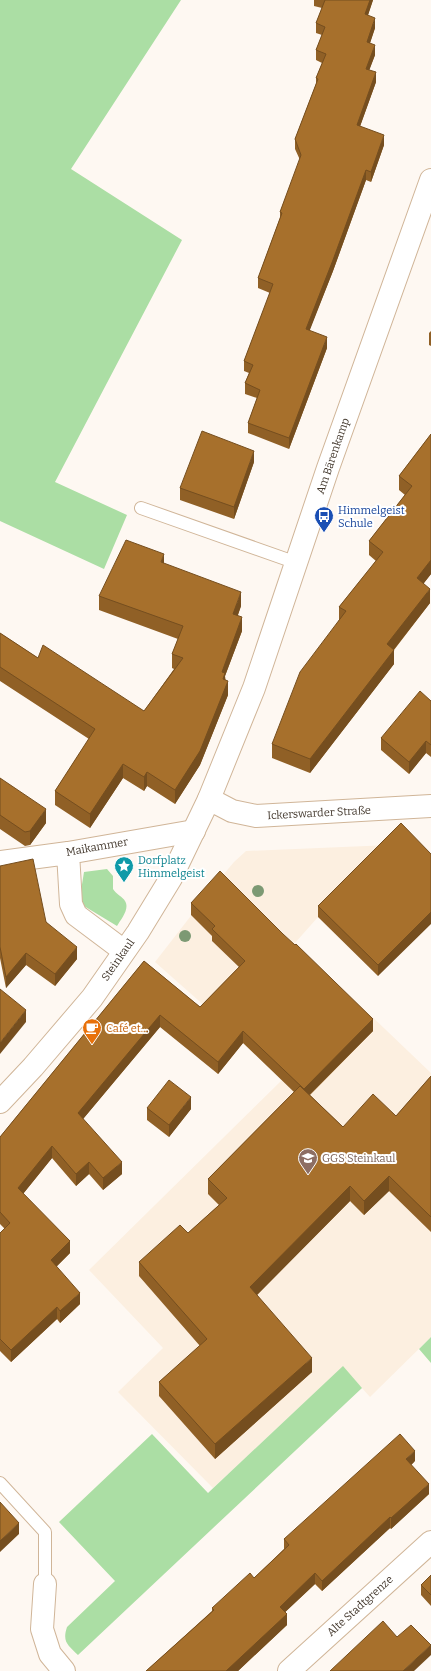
<svg xmlns="http://www.w3.org/2000/svg" width="431" height="1671" font-family="Bitter,serif">
  <rect width="100%" height="100%" fill="#fef8f2"/>
  <path fill="#fcefe0" d="M390,845l-72,72 -23,26 136,130v264l-61,60 -27,-30 -130,121 -95,-96 45,-44 -74,-78 193,-190 -66,-64 -61,-54 63,-81 16,-19 12,-11z"/>
  <path fill="#abdea4" d="M0,0h181l-110,169 111,71 -127,242 72,33 -23,54 -104,-48z
    M107,869l6,7v13c3,5 10,8 12,12 5,8 -4,18 -8,25l-38,-23 5,-31z
    M431,1337v26l-12,-14z
    M343,1366l19,22 -284,267c-10,-10 -16,-13 -11,-28l48,-46 -56,-59 93,-88 56,59z"/>
  <g fill="none" stroke-linecap="round" stroke-linejoin="round">
    <g stroke="#d0b598" stroke-width="14">
      <path id="lane" d="M141,508l156,55
        M0,1483l45,49v52"/>
    </g>
    <g stroke="#d0b598" stroke-width="24">
      <path id="street" d="M209,799l45,-111 74,-220 103,-288
        M68,853l3,51 5,11 48,36
        M0,862l68,-9 126,-22
        M45,1584l-3,45 8,25 14,17
        M289,1671l142,-129"/>
    </g>
    <g stroke="#d0b598" stroke-width="24">
      <path id="secondary" d="M0,1102l33,-35 59,-69 46,-66 33,-54 38,-79 23,12 24,5 175,-10"/>
    </g>
    <use href="#lane" stroke="#fff" stroke-width="12"/>
    <use href="#street" stroke="#fff" stroke-width="22"/>
    <use href="#secondary" stroke="#fff" stroke-width="22"/>
  </g>
  <g fill="#7c9973">
    <circle cx="258" cy="891" r="6"/>
    <circle cx="185" cy="936" r="6"/>
  </g>
  <path fill="#906026" d="M314,0h59l-5,15 7,13 -5,15 5,12 -6,15 7,12 -16,44 24,19 -13,37 -5,-2 -33,91 -24,60 18,17 -38,101 -41,-16v-10l9,-25 -12,-4v-11l4,-10 -5,-2v-10l26,-68 -12,-5v-10l22,-60v-6l20,-52 -5,-11v-10l21,-55v-6l6,-15 -6,-3v-10l6,-15 -6,-2v-10l6,-15 -8,-2z
    M431,331v15l-2,-1v-12z
    M431,434v140l-8,10 7,19 -36,47v14l-84,109 -38,-15v-14l67,-124v-13l37,-46 -7,-6v-14l36,-46 -6,-5v-14z
    M254,462l-20,57 -54,-19v-12z
    M164,564l77,42 -3,9 4,16 -17,45 3,19 -28,70 -25,39 -28,-18 -3,5 -21,-13 -33,50 -35,-23v-14l34,-52 -89,-58v-48l38,25 106,53 30,-42 -2,-1v-14l6,-15 -79,-29v-14z
    M431,701v56l-5,-4 -17,21 -28,-24v-12z
    M0,778l46,45 -16,22 -5,1 -25,-17z
    M401,823l-23,153 -60,-59v-11z
    M0,866l77,93 -22,27 -29,-21 -20,23 -6,-30z
    M191,903l182,128 -63,64 33,32 53,-11 35,-40v156l-42,-41 -25,24 -14,-14 -93,94 55,77 -97,87 -56,-63v-14l41,-36 -61,-70v-14l49,-29 31,-28 -11,-11v-15l86,-87 -51,-49 -25,31 -58,-47 -77,92 39,55 -19,16 -14,-16 -13,12 -24,-28 -29,36 47,59 -14,14 24,37 -20,19 -3,-4 -46,43 -11,-11v-118l5,-4 -5,-5v-87l144,-176 56,46 39,-40 -27,-26v-5l-21,-21z
    M147,1108l44,1 -22,28 -22,-17z
    M415,1461l-4,4 18,29 -38,35 -1,-1 -68,63 -7,-7 -30,28 2,13 -49,46h-92l66,-60v-3l42,-30 30,-29v-10z
    M431,1575v31l-10,-11v-10z"/>
  <path fill="#754e1f" d="M370,0h3l-8,24v-10z
    M375,18v10l-8,24v-10z
    M375,45v10l-9,24v-10z
    M376,72v10l-19,53v-10z
    M384,135v10l-13,37v-10z
    M366,170v10l-33,91 -27,69v-11z
    M327,337v11l-38,101v-11z
    M254,451v11l-20,57v-12z
    M164,554v14l-3,-6z
    M431,560v14l-14,18v-14z
    M430,589v14l-43,55v-14z
    M241,592v14l-8,22v-14z
    M242,617v14l-17,45v11l-3,-15z
    M394,650v14l-84,109v-14z
    M228,681v14l-28,70 -25,39v-14z
    M426,741v12l-17,21v-12z
    M123,764v14l-33,50v-14z
    M147,772v14l-3,5v-14z
    M46,809v14l-16,22v-14z
    M431,912v12l-53,52v-11z
    M77,947v12l-22,27v-12z
    M26,953v12l-20,23v-11z
    M26,1010v12l-26,32v-11z
    M160,1015v12l-82,98v-12z
    M373,1019v12l-70,70v-12z
    M243,1031v12l-25,31v-12z
    M191,1097v12l-22,28v-12z
    M52,1146v12l-34,42v-12z
    M89,1162v12l-13,12v-12z
    M122,1162v12l-19,16v-12z
    M389,1176v15l-25,24v-14z
    M350,1186v15l-100,101v-15z
    M70,1241v12l-19,19v-12z
    M80,1293v11l-20,19v-12z
    M57,1307v12l-46,43v-12z
    M312,1358v14l-97,87v-15z
    M415,1451v10l-9,9v-11z
    M429,1484v10l-38,35v-11z
    M390,1517v11l-68,63v-10z
    M19,1523v11l-19,18v-11z
    M315,1573v11l-35,33v-10z
    M287,1614v11l-49,46h-12z
    M431,1645v10l-17,16h-11z"/>
  <path fill="#a7702c" stroke="#754e1f" d="M325,0h45l-5,14 10,4 -8,24 8,3 -9,24 10,3 -19,53 27,10 -13,37 -5,-2 -33,90 -27,69 21,8 -38,101 -41,-15 12,-33 -15,-7 8,-18 -9,-4 29,-77 -15,-6 24,-65 -2,-1 21,-57 -6,-16 23,-60 -2,-1 10,-24 -10,-4 9,-23 -9,-4z
    M202,431l52,20 -20,56 -54,-19z
    M431,434v126l-14,18 13,11 -43,55 7,6 -84,109 -38,-15 28,-72 46,-61 -7,-4 44,-55 -14,-11 43,-55 -13,-10z
    M126,540l38,14 -3,8 80,30 -8,22 9,3 -20,55 3,1 -2,6 5,2 -28,70 -25,39 -28,-18 -3,5 -21,-13 -33,50 -35,-23 40,-62 -95,-62v-34l38,25 5,-13 101,66 39,-53 -11,-4 11,-28 -84,-30z
    M420,691l11,10v44l-5,-4 -17,21 -28,-24z
    M0,778l46,31 -16,22 -5,1 -25,-17z
    M401,823l30,31v58l-53,53 -60,-59z
    M33,859l13,63 31,25 -22,27 -29,-21 -20,24 -6,-30v-81z
    M220,871l63,63 12,11 1,-1 77,75 -69,70 -61,-58 -25,31 -58,-47 -82,98 44,49 -19,16 -14,-16 -13,12 -24,-28 -34,42 52,53 -19,19 29,33 -20,18 -3,-4 -46,43 -11,-11v-106l10,-10 -10,-11v-75l144,-176 56,46 45,-46 -33,-32 3,-3 -24,-23z
    M0,989l26,21 -26,33z
    M431,1076v141l-42,-41 -25,25 -14,-15 -100,101 62,71 -97,86 -56,-62 48,-43 -68,-77 41,-37 8,8 39,-35 -19,-19 92,-93 43,41 30,-33 23,22z
    M169,1080l22,17 -22,28 -22,-17z
    M400,1434l15,17 -9,8 23,25 -38,34 -1,-1 -68,64 -7,-8 -35,34 7,7 -61,57h-80l68,-61 -2,-2 38,-35 4,5 17,-16 18,-17 -5,-6z
    M0,1502l19,21 -19,18z
    M431,1575v20l-10,-10z
    M383,1621l14,16 14,-12 20,20 -28,26h-73z"/>
  <defs>
    <g id="bus-pin" transform="scale(1)"><path d="M0 17L-7.5 6A9.5 9.5 0 1 1 7.5 6Z" fill="#1a4fb4" stroke="#fff"/><path d="M-5-6H5V4H4V6H2V4H-2V6H-4V4H-5ZM-3.5-4V0h7V-4ZM-3.5 1.2v1.5H-2V1.2ZM2 1.2v1.5H3.5V1.2Z" fill="#fff"/></g>
    <g id="sight-pin" transform="scale(1)"><path d="M0 17L-7.5 6A9.5 9.5 0 1 1 7.5 6Z" fill="#0f9aa8" stroke="#fff"/><path d="M0-6L1.8-2.2L6-1.7L2.9 1.2L3.7 5.4L0 3.3L-3.7 5.4L-2.9 1.2L-6-1.7L-1.8-2.2Z" fill="#fff"/></g>
    <g id="cafe-pin" transform="scale(1)"><path d="M0 17L-7.5 6A9.5 9.5 0 1 1 7.5 6Z" fill="#e8710a" stroke="#fff"/><path d="M-5.5-4.5H6V0H3Q3 3.5 0 3.5H-2.5Q-5.5 3.5-5.5 0ZM3-3.2v2h1.7v-2ZM-6 4.5H4V6H-6Z" fill="#fff"/></g>
    <g id="school-pin" transform="scale(1)"><path d="M0 17L-7.5 6A9.5 9.5 0 1 1 7.5 6Z" fill="#8d6e63" stroke="#fff"/><path d="M0-5L7-2L0 1L-7-2ZM-4 1L0 2.5L4 1V4Q0 6-4 4Z" fill="#fff"/></g>
  </defs>
  <g fill-rule="evenodd">
    <use href="#bus-pin" x="324" y="516"/>
    <use href="#sight-pin" x="124" y="866"/>
    <use href="#cafe-pin" x="92" y="1028"/>
    <use href="#school-pin" x="308" y="1158"/>
  </g>
  <g text-anchor="middle" dominant-baseline="central" stroke-width="4" stroke-linejoin="round" paint-order="stroke">
    <g font-size="11" fill="#42372c" stroke="#fff">
      <text transform="translate(333 456) rotate(-71)">Am Bärenkamp</text>
      <text transform="translate(319 813) rotate(-3)">Ickerswarder Straße</text>
      <text transform="translate(97 847) rotate(-10)">Maikammer</text>
      <text transform="translate(118 960) rotate(-55)">Steinkaul</text>
      <text transform="translate(360 1606) rotate(-42)">Alte Stadtgrenze</text>
    </g>
    <g font-size="11" fill="#164399" stroke="#fff" text-anchor="start">
      <text x="338" y="510">Himmelgeist<tspan x="338" dy="13">Schule</tspan></text>
    </g>
    <g font-size="11" fill="#0d838f" stroke="#fff" text-anchor="start">
      <text x="138" y="860">Dorfplatz<tspan x="138" dy="13">Himmelgeist</tspan></text>
    </g>
    <g font-size="11" fill="#c56008" stroke="#fff" text-anchor="start">
      <text x="106" y="1028">Café et...</text>
    </g>
    <g font-size="11" fill="#785e54" stroke="#fff" text-anchor="start">
      <text x="322" y="1158">GGS Steinkaul</text>
    </g>
  </g>
</svg>
